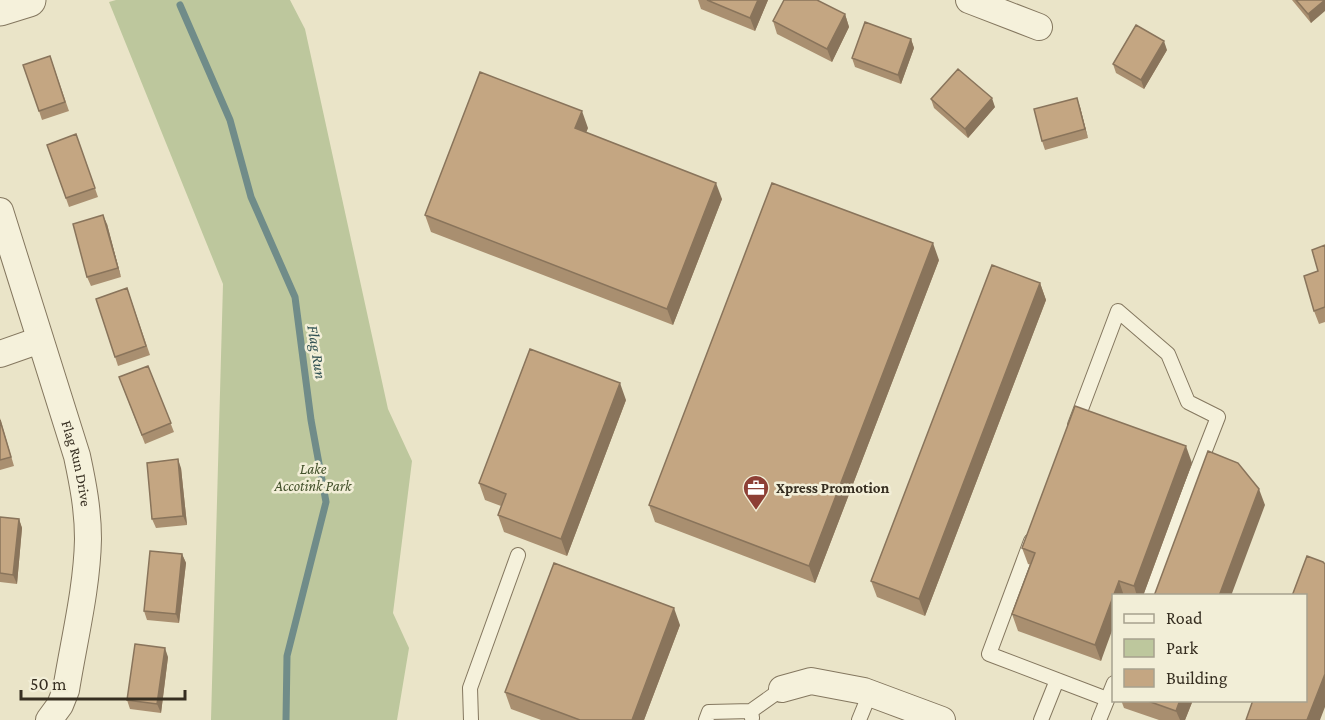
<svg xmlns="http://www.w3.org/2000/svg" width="1325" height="720" font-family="'Crimson Pro',serif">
  <rect width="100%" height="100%" fill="#eae4c8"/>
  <path fill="#bdc79d" d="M116,0h174l15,29 83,380 24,52 -19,152 16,35 -12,72h-186l12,-436 -114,-282z"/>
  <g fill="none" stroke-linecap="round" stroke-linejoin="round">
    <path stroke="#708c89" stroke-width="7" d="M180,5l50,115 21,77 44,100 16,123 15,82 -39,154 -1,64"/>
    <g stroke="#84775f" stroke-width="16">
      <path id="service" d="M1075,425l43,-114 50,43 20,48 30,15 -70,179
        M1031,541l-42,113 118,45
        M752,718l-1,-7 31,-22
        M471,720l-1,-32 48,-133
        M706,720l3,-8 42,-1
        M859,720l11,-27
        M1041,720l16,-40
        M1099,720l15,-37"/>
    </g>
    <g stroke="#84775f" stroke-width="28">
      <g id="minor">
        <path d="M969,0l70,27"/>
        <path id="s1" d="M0,211l77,245c6,28 11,54 11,83 -1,50 -14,101 -22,151l-6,15 -11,15"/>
        <path d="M0,354l40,-14"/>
        <path d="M782,689l29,-8 53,10 78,29"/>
      </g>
    </g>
    <g stroke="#84775f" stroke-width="35">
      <path id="tertiary" d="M0,9l29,-9"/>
    </g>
    <use href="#service" stroke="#f5f1db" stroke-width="14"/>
    <use href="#minor" stroke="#f5f1db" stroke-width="26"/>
    <use href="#tertiary" stroke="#f5f1db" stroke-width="33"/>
  </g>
  <path fill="#a98f70" d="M698,0h70l-13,31 -54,-22z
    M1292,0h33l-14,23z
    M845,14l4,13 -17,35 -55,-28 -4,-13z
    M911,39l3,9 -13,36 -46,-17 -3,-9z
    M1167,50l-23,39 -28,-16 -3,-9z
    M50,56l19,55 -27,9 -3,-9z
    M931,99l64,8 -27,31 -34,-30z
    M1080,107l8,31 -43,12 -3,-9z
    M588,128l-2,4 136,67 -49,126 -242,-93 -6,-17z
    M76,134l22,63 -29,10 -22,-62z
    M107,224l14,53 -30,9 -4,-9z
    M1325,245v77l-6,2 -5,-13 4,-40z
    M939,260l-124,323 -160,-61 -6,-17z
    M1040,283l6,17 -121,316 -48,-19 -6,-16z
    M127,288l23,67 -32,11 -22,-67z
    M148,366l26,66 -29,12 -26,-67z
    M626,400l-59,156 -63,-24 -6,-17 3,-9 -16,-6 -6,-17z
    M0,418l14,48 -14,4z
    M1192,463l-49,133h-30l-12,65 -83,-30 -6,-17 19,-49 -3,-1 -6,-16z
    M181,468l6,57 -31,3 -4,-9z
    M0,517l19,2 3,9 -5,56 -17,-2z
    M182,554l4,9 -7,60 -32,-3 -3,-9z
    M680,625l-36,95h-103l-30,-11 -6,-17z
    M168,657l-7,56 -31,-4 -3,-9z
    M1121,700h72l-8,20h-26l-35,-12z"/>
  <path fill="#89745b" d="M758,0h10l-13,31 -5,-13z
    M1325,0v11l-14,12 -3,-9z
    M845,14l4,13 -17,35 -5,-13z
    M911,39l3,9 -13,36 -3,-9z
    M1164,41l3,9 -23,39 -3,-9z
    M992,98l3,9 -27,31 -3,-9z
    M1077,98l3,9 8,31 -3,-9z
    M582,111l6,17 -7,17 -6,-17z
    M716,183l6,16 -49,126 -6,-16z
    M103,215l4,9 14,53 -3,-9z
    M933,243l6,17 -124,323 -6,-17z
    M1040,283l6,17 -121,316 -6,-17z
    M620,383l6,17 -59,156 -6,-17z
    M1186,446l6,17 -49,133h-6l-3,-10z
    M178,459l3,9 6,57 -4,-9z
    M1259,489l6,16 -34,91h-12z
    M19,519l3,9 -5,56 -4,-9z
    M182,554l4,9 -7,60 -3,-9z
    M1119,581l5,15h-11v32l-12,33 -6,-16z
    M674,608l6,17 -36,95h-12z
    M165,648l3,9 -7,56 -4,-9z
    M1325,674v33l-5,13h-13z
    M1180,700h13l-8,20h-5l-4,-9z"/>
  <path fill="#c4a682" stroke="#89745b" stroke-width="1.5" d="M707,0h51l-8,18z
    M784,0h33l28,14 -18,35 -54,-28z
    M1296,0h29l-17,14z
    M865,22l46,17 -13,36 -46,-17z
    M1136,25l28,16 -23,39 -28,-16z
    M50,56l15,46 -26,9 -16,-46z
    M958,69l34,29 -27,31 -34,-30z
    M480,72l102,39 -7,17 141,55 -49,126 -242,-94z
    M1077,98l8,31 -43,12 -8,-32z
    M76,134l19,54 -29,10 -19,-53z
    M772,183l161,60 -124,323 -160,-61z
    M103,215l15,53 -31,9 -14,-53z
    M1325,245v62l-11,4 -10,-35 14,-5 -6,-21z
    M992,265l48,18 -121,316 -48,-18z
    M127,288l19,58 -31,11 -19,-58z
    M530,349l90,34 -59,156 -63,-24 8,-21 -27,-11z
    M148,366l23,57 -29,12 -23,-58z
    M1075,406l111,40 -52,140 -15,-5 -24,64 -83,-31 23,-61 -13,-5z
    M0,420l11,37 -11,3z
    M1208,451l30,12 21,26 -40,107h-65z
    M178,459l5,57 -31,3 -5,-56z
    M0,517l19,2 -6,56 -13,-2z
    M150,551l32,3 -6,60 -32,-3z
    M1307,556l16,6 2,2v110l-18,46h-61l7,-20h52v-104h-13z
    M554,563l120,45 -42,112h-52l-75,-28z
    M135,644l30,4 -8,56 -30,-4z
    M1145,700h35l-4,11z"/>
  <defs>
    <g id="office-pin" transform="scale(1.35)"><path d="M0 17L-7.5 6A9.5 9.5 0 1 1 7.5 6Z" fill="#8d3f35" stroke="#f2eed7"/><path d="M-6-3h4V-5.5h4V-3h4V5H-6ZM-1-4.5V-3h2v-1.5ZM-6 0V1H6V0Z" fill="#fff"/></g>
  </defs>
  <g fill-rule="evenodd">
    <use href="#office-pin" x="756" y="488"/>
  </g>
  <g text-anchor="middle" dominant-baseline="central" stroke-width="5" stroke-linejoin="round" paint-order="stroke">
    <g font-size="15" fill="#362e21" stroke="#f2eed7">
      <text stroke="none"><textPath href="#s1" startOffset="264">Flag Run Drive</textPath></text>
    </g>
    <g font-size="15" font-style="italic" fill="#42502a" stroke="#f2eed7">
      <text x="313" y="469">Lake<tspan x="313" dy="17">Accotink Park</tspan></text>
    </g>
    <g font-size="15" font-weight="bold" fill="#362e21" stroke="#f2eed7" text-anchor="start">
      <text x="776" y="488">Xpress Promotion</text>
    </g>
    <g font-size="16" font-style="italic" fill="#325254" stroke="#f2eed7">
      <text transform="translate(317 352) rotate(81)">Flag Run</text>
    </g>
  </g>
  <rect x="1112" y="594" width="195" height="108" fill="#f2eed7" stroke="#a7a18e" stroke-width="1.5"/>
  <rect x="1124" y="614" width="30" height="9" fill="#f5f1db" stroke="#a7a18e" stroke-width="1.5"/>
  <text x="1166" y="624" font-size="18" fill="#362e21">Road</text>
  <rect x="1124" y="639" width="30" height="18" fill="#bdc79d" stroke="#a7a18e" stroke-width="1.5"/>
  <text x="1166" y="654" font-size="18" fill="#362e21">Park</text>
  <rect x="1124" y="669" width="30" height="18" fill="#c4a682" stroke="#a7a18e" stroke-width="1.5"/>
  <text x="1166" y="684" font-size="18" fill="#362e21">Building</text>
  <path d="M21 690v9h164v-9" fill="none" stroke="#362e21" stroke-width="3"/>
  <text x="30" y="690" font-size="18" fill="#362e21" stroke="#f2eed7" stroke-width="4.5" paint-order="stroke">50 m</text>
</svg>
